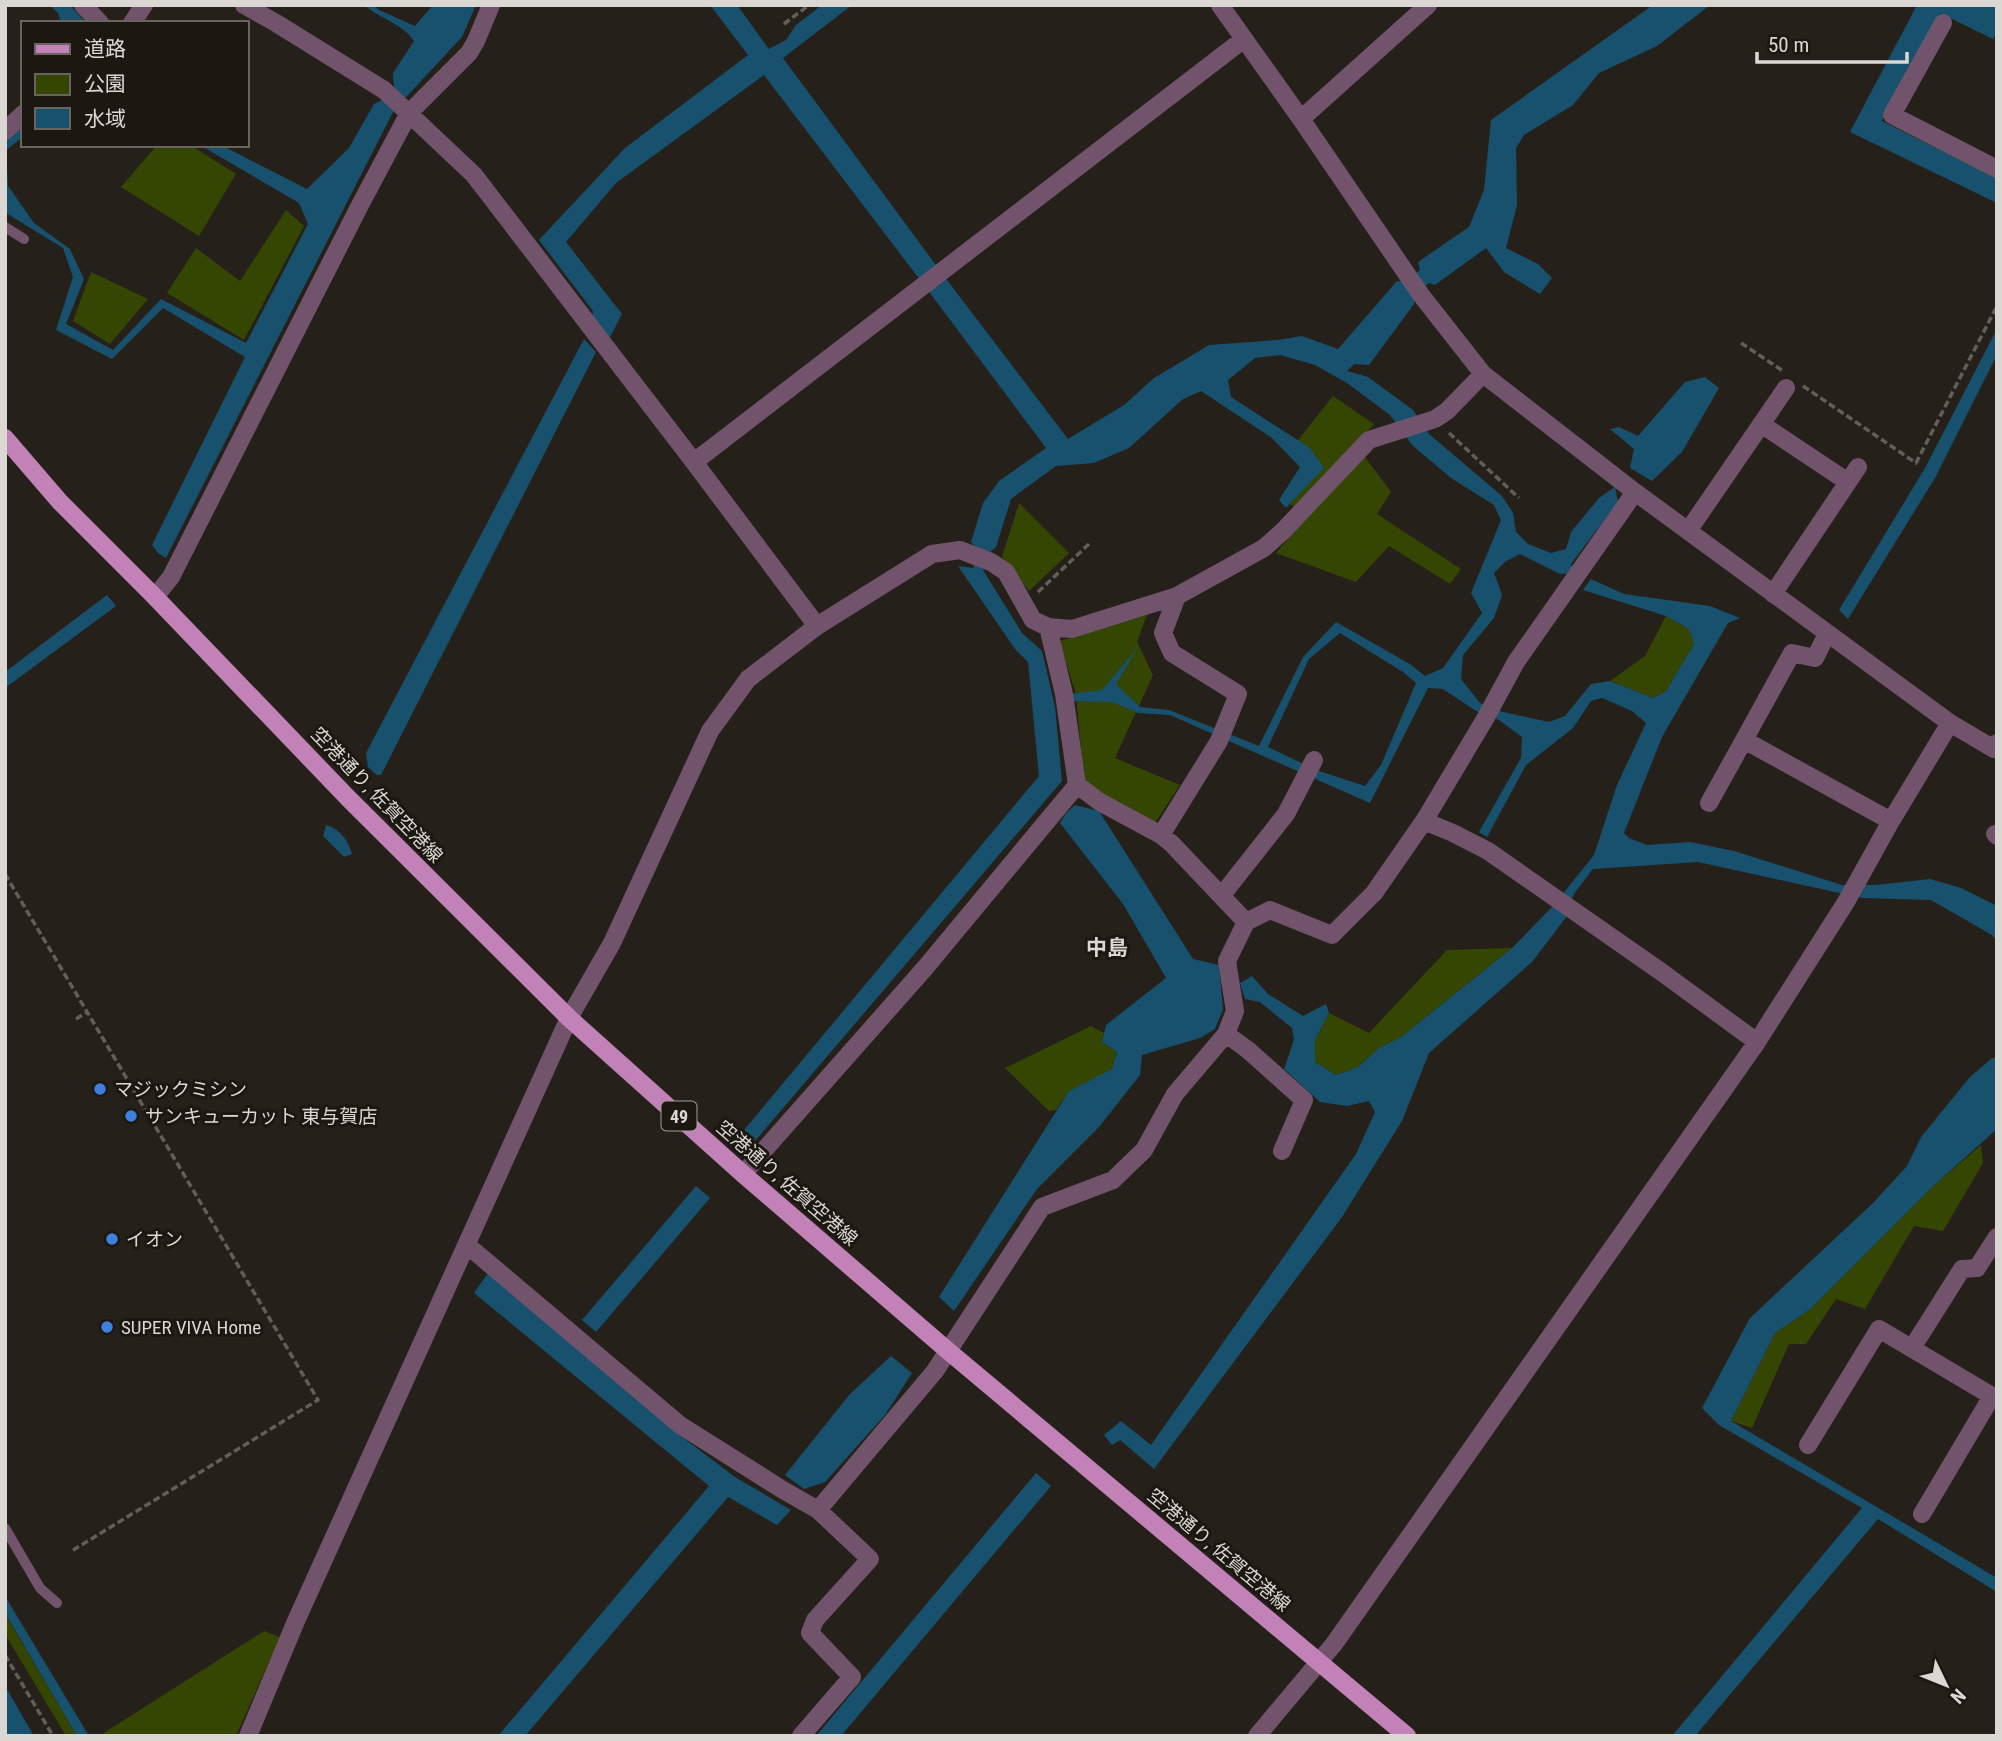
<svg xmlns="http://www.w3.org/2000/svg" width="2002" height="1741" font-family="'Roboto Condensed','Noto Sans JP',sans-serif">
  <rect width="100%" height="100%" fill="#25211a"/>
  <path fill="#354502" d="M157,145h33l46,29 -37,62 -78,-49z
    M286,210l18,16 -60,114 -77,-47 29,-45 44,33z
    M91,272l57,27 -38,45 -37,-23z
    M1333,396l41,28 -18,21 35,47 -14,22 84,55 -11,15 -61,-38 -33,36 -80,-29 30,-35 -19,-17 25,-32 -18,-24z
    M1019,503l50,50 -40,38 -27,-34z
    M1147,615l-10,27 16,33 -38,83 65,27 -25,38 -71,-40 -8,-89 -17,-53z
    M1666,616l23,13 5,15 -28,47 -13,7 -43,-17 35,-25z
    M1512,948l-111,89 -22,11 -21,19 -22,8 -21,-13v-22l14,-27 40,20 78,-83z
    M1091,1026l13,7 -2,9 15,10 -5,18 -43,21 -13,19 -7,1 -44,-43z
    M1981,1145l2,18 -40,68 -29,-5 -49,83 -29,-10 -30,45h-17l-37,84 -21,-7 44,-88 34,-23 122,-122z
    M5,1614l72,122h-11l-61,-102z
    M264,1631l16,6 -44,99h-137z"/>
  <path fill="#17516d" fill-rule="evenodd" d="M49,5h21l16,18h-25l-3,-10z
    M364,5h9l6,5 36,16 18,-21h43l-14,32 -68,73 -228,448 -8,-5 -6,-8 93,-188 -82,-49 -51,51 -56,-29 17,-53 -10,-29 -57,-35 -1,-72 18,-14v10l-17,13 2,36 26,37 36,26 14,30 -18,45 47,26 48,-51 85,44 62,-119 -9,-21 -99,-58h21l86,44 42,-41 25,-44 8,-4 12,-13 -1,-14 21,-32c-11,-17 -35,-23 -50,-36z
    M710,5h27l32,44 17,-9 10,-15 26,-20h30l-69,53 164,222 121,159 56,-34 30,-27 55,-33 69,-5 24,-4 36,13 59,-68 6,1 17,-12 -2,-8 51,-35 15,-37 7,-70 162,-115h57l-53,41 -58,27 -26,32 -49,30 -8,13 1,57 -11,43 32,16 14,14 -12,16 -36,-22 -18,-24 -51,37 -6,-2 -15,11v10l-45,61 -15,-1 -7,7 21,6 45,33 16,24 73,62 11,17 3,19 12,12 23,9 15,-4 5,-17 28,-34 16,-11 3,15 -47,62 3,9 -14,1 -40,-20 -15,8 -11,11 8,22 -8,23 -31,37 -2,24 19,24 23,9 46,10 16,-6 26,-32 19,-3 43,17 13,-7 28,-47 -5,-15 -23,-13 -83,-26 8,-11 33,15 86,12 30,12 -12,5 -66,114 -38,96 5,5 18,7 43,-3 44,9 108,34h34l54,-6 31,9 36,18v35l-5,-6 -61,-35 -69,-2 -164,-36 -105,7 -17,22 -12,21 3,4 -35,46 -103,91 -27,68 -60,96 -188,252 -34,-29 -8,5 -8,-10 17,-14 30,24 205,-291 19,-42 -6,-11 -22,5 -27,-4 -36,-33 10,-29 -2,-12 -32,-26 -15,-3 -5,-16 12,-7 16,18 35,22 23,-12 3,9 -14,27v22l21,13 22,-8 21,-19 22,-11 111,-89 41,-42 41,-51 23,-70 29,-62 -14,-12 -30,-13 -11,3 -18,27 -47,37 -39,72 -8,-5 42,-74 1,-21 -23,-17 -23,-9 -33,-22 -15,-1 -58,115 -200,-88 -32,-2 -26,-11 -43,-1 1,-7 32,-4 36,-43 -22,37 24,23 29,3 90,36 44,-89 33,-35 74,42 15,12 18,-8 39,-55 -11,-20 30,-73 -7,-15 -43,-27 -39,-33 -22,-30 -43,-32 -32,-18 -35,-10 -25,3 -27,22 3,17 79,51 14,20 -38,40 -7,-8 21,-33 -28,-29 -71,-47 -18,8 -54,49 -35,15 -38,3 -45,33 -15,48 -6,5 -7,18 39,63 20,18 13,56 7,74 -307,360 -11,-11 295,-354 -11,-114 -13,-13 -57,-83 15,2 7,-16 -9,-10 12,-39 16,-22 47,-33 -116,-155 -166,-218 -148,108 -50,59 56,72 -13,25 -17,-18 1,-10 -54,-71 86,-92 123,-93zM1340,633l63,39 13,11 -35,82 -16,21 -49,-16 -48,-23 41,-88z
    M1917,5h61l2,2 1,-2h16v26l-4,8 -53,-26 -58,108 115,57v25l-147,-71z
    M1997,329v26l-62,123 -87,141 -9,-9 86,-142z
    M584,339l12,13 -215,423h-4l-9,-8 -2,-14z
    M1705,377l14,11 -37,64 -30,29 -22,-13 4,-19 -24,-20 9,-2 19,9 47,-54z
    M107,595l9,11 -111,82v-16z
    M1075,805l24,6 94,148 26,6 4,44 -8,20 -15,9 -58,17 -2,20 -41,52 -62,62 -83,122 -15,-14 130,-206 43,-22 5,-17 -15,-10 4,-17 60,-47 -43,-74 -63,-81 6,-10z
    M326,825c14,4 22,15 26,29l-8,3 -21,-21z
    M1997,1057v72l-66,59 -122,122 -34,23 -44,88 266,157v14l-119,-73 -183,217h-23l190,-228 -143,-83 -17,-17 48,-90 123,-115 34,-37 14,-29 49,-60 21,-18z
    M696,1186l14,12 -114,134 -14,-12z
    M488,1273l185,157 62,47 56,33 -14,15 -49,-28 -203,239h-27l211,-250 -235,-193z
    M891,1356l21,17 -27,42 -60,67 -21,7 -19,-14 65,-81z
    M1036,1473l15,13 -210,250h-25z
    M5,1596l84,140h-12l-72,-123z
    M5,1686l29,50h-29z"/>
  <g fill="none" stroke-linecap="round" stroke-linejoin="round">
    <path stroke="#625e58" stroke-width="3.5" stroke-dasharray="7 3.5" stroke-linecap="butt" d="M784,24l25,-19
      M1741,343l42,28
      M1803,386l113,77 81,-157
      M1449,433l70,65
      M1038,592l51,-48
      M5,874l313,526 -248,152
      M76,1019l11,-7
      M5,1655l48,81"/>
    <path stroke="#72536c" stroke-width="10" d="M5,227l19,12
      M5,1528l35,60 17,15"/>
    <path stroke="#72536c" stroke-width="18" d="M83,5l17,18
      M244,5l32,18 108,67 90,85 220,287 123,164
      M1220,5l81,114 120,176 62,79 152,118 315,231 44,26 3,-6
      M132,23l12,-18
      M1943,23l-51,92 105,54
      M1301,119l127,-114
      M5,131l18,-17
      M1761,424l87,58
      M694,462l550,-423
      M1688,531l98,-143
      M1773,594l85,-127
      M155,597l16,-20 188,-370 50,-94 60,-60 7,-12 15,-36
      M1048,627l24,2 105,-33 87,-48 19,-17 86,-91 66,-21 12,-8 36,-37
      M1827,634l-12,24 -23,-5 -48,87 147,81
      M1709,803l35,-63
      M1424,821l29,12 35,18 172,120 97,71
      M1995,834l2,2
      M1161,835l58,-94 19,-47 -66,-41 -9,-20 14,-37
      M1222,895l64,-81 28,-54
      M1226,1034l22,16 56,50 -22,51
      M743,1174l182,-206 152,-183
      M467,1245l213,180 103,65 35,20 117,-139 107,-164 71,-27 31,-30 31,-56 51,-60 9,-23 -8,-50 19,-39
      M1912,1348l50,-79 15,-1 20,-31
      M1808,1445l71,-116 118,70
      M1922,1514l70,-118
      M248,1736l48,-115 273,-603 43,-75 98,-212 38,-52 69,-53 115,-72 28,-4 31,12 15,10 27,48 15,7 16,67 13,91 23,17 61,33 11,9 74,78 24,-12 62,25 42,-42 50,-72 61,-102 31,-57 119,-170
      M801,1736l51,-59 -42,-44 5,-13 55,-61 -52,-49
      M1257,1736l77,-92 423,-602 89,-140 45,-81 59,-98"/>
    <path stroke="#c282b8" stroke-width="18" d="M5,438l55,64 95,95 193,201 221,220 174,156 204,176 460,386"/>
  </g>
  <g fill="#3f7fe0" stroke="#1c1711" stroke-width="2.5">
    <circle cx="100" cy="1089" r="7"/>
    <circle cx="131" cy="1116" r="7"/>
    <circle cx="112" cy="1239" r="7"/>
    <circle cx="107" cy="1327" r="7"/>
  </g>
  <g text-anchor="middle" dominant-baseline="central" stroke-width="6" stroke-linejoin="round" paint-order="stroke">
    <rect fill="#1c1711" stroke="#a29e99" stroke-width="2" x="661.5" y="1101.5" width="35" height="29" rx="5"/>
    <g font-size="18" font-weight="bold" fill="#dbd8d3">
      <text x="679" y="1116">49</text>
    </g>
    <g font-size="19" fill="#dbd8d3" stroke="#1c1711">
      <text transform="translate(377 795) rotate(46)">空港通り, 佐賀空港線</text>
      <text transform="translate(787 1183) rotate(41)">空港通り, 佐賀空港線</text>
      <text transform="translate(1219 1550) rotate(40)">空港通り, 佐賀空港線</text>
    </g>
    <g font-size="19" fill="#dbd8d3" stroke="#1c1711" text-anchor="start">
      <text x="114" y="1089">マジックミシン</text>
      <text x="145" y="1116">サンキューカット 東与賀店</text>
      <text x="126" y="1239">イオン</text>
      <text x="121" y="1327">SUPER VIVA Home</text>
    </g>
    <g font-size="21" font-weight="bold" fill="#dbd8d3" stroke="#1c1711">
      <text x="1107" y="948">中島</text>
    </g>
  </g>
  <rect width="2002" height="1741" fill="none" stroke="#dbd8d3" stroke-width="14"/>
  <rect x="21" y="21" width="228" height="126" fill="#1c1711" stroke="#68645f" stroke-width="2"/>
  <rect x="35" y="44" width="35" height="10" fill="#c282b8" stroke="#68645f" stroke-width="2"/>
  <text x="84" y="56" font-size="21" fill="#dbd8d3">道路</text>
  <rect x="35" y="74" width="35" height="21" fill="#354502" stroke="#68645f" stroke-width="2"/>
  <text x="84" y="91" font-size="21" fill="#dbd8d3">公園</text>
  <rect x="35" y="108" width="35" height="21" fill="#17516d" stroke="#68645f" stroke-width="2"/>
  <text x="84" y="126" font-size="21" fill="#dbd8d3">水域</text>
  <g transform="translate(1946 1685) rotate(133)" stroke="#1c1711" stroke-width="5" paint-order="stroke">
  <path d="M0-5L12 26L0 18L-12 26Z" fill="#dbd8d3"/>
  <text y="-10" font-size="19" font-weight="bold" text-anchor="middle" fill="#dbd8d3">N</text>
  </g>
  <path d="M1757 52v10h150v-10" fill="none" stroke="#dbd8d3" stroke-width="3.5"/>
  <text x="1768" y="52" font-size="21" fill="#dbd8d3" stroke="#1c1711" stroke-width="5" paint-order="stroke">50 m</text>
</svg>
